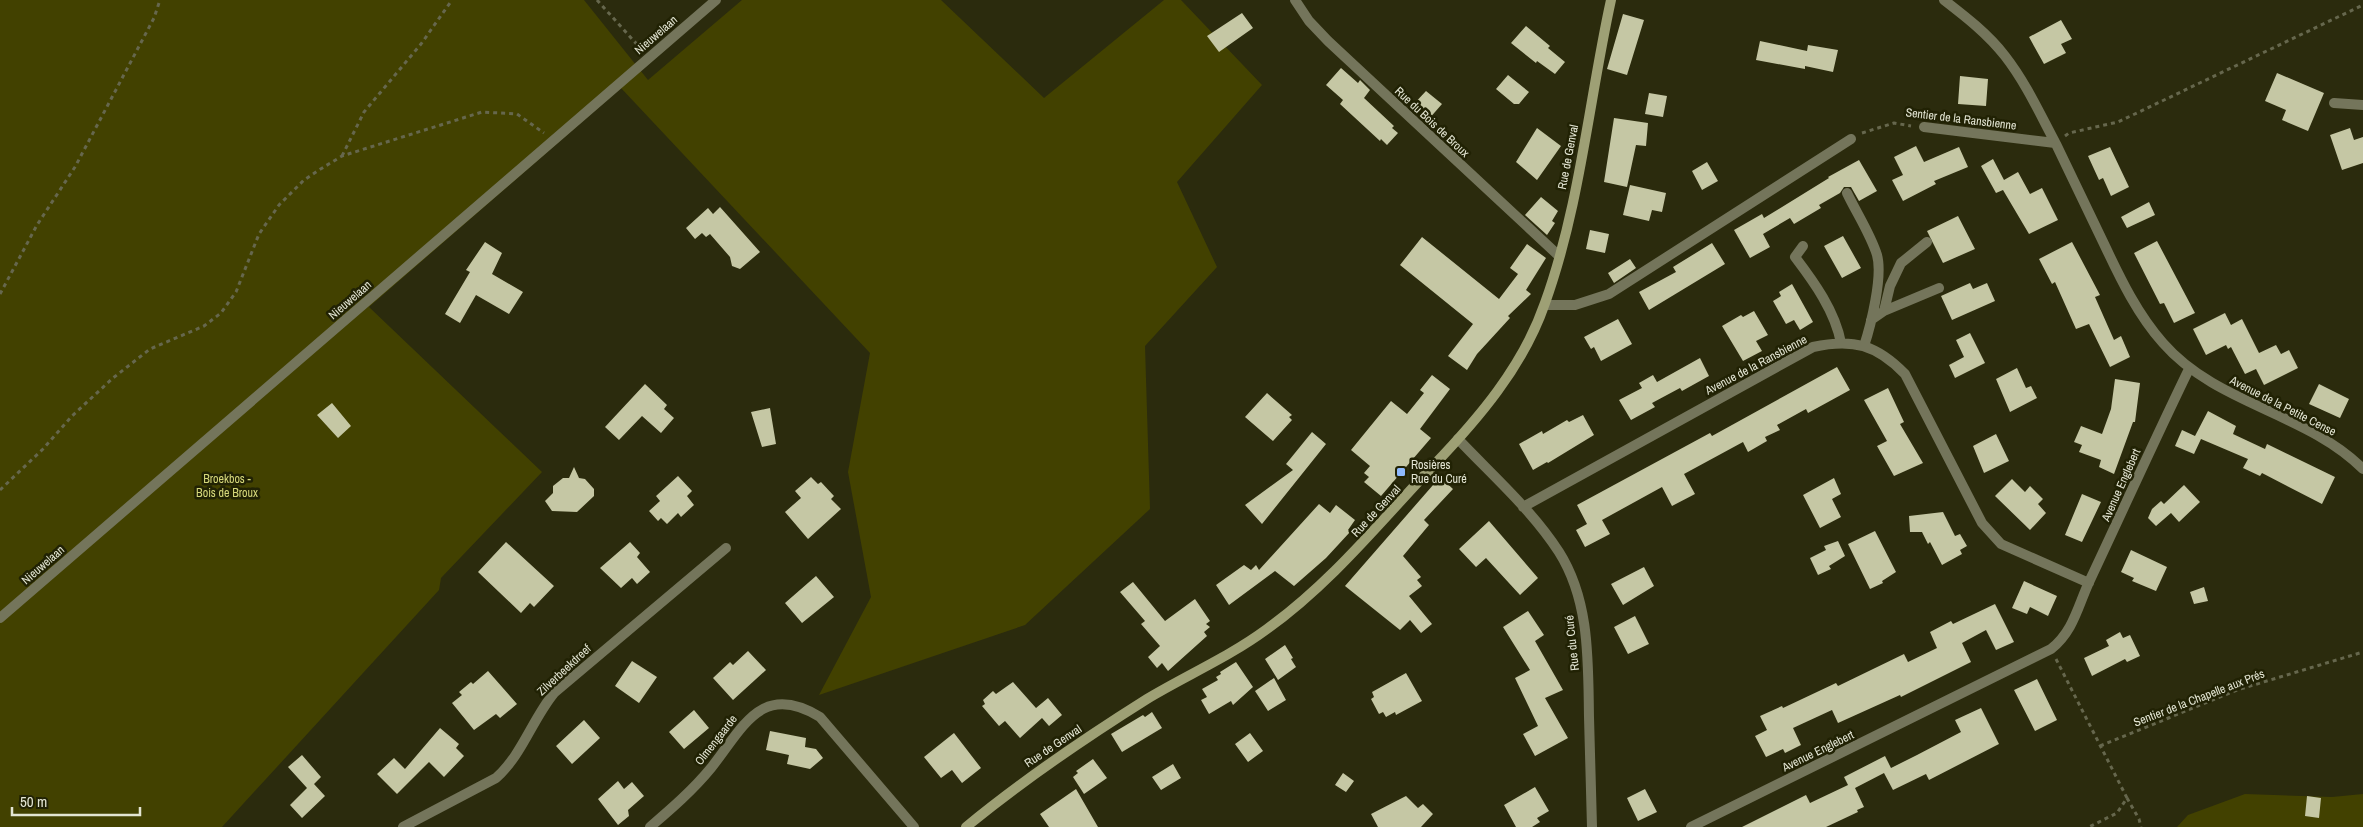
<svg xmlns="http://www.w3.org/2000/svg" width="2363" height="827" font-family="'Archivo Narrow',sans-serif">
  <rect width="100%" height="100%" fill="#2b2b0d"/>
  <path fill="#424100" d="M0,0h584l64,80 94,-80h199l103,98 120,-98h17l81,85 -85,97 40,85 -72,79 5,163 -125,116 -206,70 52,-98 -23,-125 22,-119 -249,-265 -252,219 173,165 -101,106 -2,12 -217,237h-222z
    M2245,794l87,3 31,-3v33h-186l11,-12z"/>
  <path fill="#c5c7a4" d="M1242,13l11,15 -34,24 -12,-16z
    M1623,14l21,6 -17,55 -20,-6z
    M2061,20l11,19 -11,5 5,9 -22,11 -15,-27z
    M1526,26l24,20 -2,2 17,14 -10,12 -18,-13 -1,2 -25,-20z
    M1760,41l47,10 1,-6 30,5 -5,22 -28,-6v3l-49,-9z
    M1341,68l17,15 2,-3 10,10 -6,8 30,28 -2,2 6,5 -11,12 -6,-6 -1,2 -40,-37 3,-4 -17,-15z
    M2277,73l47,20 -16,38 -26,-11 4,-10 -21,-9z
    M1508,75l21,17 -10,12h-5l-18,-15z
    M1960,76l28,3 -2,27 -28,-2z
    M1426,91l16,13 -14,16 -16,-14z
    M1649,93l18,3 -4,21 -18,-3z
    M1614,118l34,5 -2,23 -10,-1 -9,42 -23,-5z
    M1537,128l24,18 -24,34 -21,-18z
    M2350,128l4,12 9,-3v26l-21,7 -12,-35z
    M1916,146l8,16 35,-15 9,20 -34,14 2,3 -33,17 -11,-21 11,-5 -9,-18z
    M2110,147l19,40 -18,9 -8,-18 -4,2 -11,-24z
    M1993,159l11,21 14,-8 12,22 12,-6 16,32 -29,14 -26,-44 -7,3 -15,-27z
    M1859,160l18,31 -18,10 -8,-14h-7l-4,6 -21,12 2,3 -27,16 -4,-6 -27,16 7,13 -20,11 -16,-28 28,-16 2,4 65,-40 -1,-1z
    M1707,162l11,19 -16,9 -10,-19z
    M1630,185l36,8 -4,19 -10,-2 -3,11 -26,-6z
    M1541,197l17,14 -6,10 3,2 -8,12 -22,-20z
    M2149,202l6,13 -28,13 -6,-11z
    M720,207l40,45 -20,17 -8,-3 -2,-9 -20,-23 -4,3 -4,-4 -7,6 -9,-11 22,-20 5,6z
    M1958,216l17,33 -32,14 -16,-32z
    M1590,230l19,4 -4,19 -19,-4z
    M1843,236l18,32 -19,10 -18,-32z
    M1422,237l77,62 19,-25 -8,-6 17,-24 19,14 -20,32 5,4 -23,22 2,2 -33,36 -10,16 -19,-14 25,-32 -73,-59z
    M2157,241l38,72 -21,10 -10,-20 -4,1 -26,-51z
    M485,242l17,11 -10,21 31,18 -14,22 -33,-19 -16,28 -15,-9 25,-42 -4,-2z
    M2072,242l28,53 -5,2 19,43 7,-4 9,21 -20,10 -21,-43 -13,5 -21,-47 -3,2 -13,-25z
    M1712,243l13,21 -76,46 -10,-18 37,-20 -3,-5z
    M1630,259l6,9 -22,15 -6,-10z
    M1970,283l3,6 14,-6 8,18 -43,19 -11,-24z
    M1792,284l21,38 -13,8 -6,-10 -8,4 -13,-23 8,-5 -2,-4z
    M1754,311l14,24 -12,6 6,10 -19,10 -21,-35 19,-11 2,2z
    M2225,313l6,12 11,-6 17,34 17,-8 5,9 8,-4 9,18 -34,17 -8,-16 -11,5 -14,-27 -3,2 -2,-4 -20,10 -13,-26z
    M1618,319l14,25 -31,17 -7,-14 -3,2 -7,-12z
    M1970,333l15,30 -30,15 -6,-13 15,-8 -8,-17z
    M1700,358l9,18 -27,15 -2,-3 -28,15 3,4 -24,13 -12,-20 23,-12 -3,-5 14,-8 4,7z
    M1837,367l13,23 -42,23 -2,-4 -29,16 3,5 -15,7 2,4 -19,11 -5,-10 -59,32 11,20 -23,12 -10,-19 -60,33 8,14 -25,13 -9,-17 11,-6 -10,-19 133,-72 2,3z
    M2017,368l9,20 5,-2 6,12 -27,14 -14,-33z
    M1432,375l18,14 -30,40 11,9 -50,58 -17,-14 5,-5 -5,-4 6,-7 -19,-16 40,-49 16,13 17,-21 -4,-3z
    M2115,379l25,4 -5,39h-2l-19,52 -15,-7 2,-7 -22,-8 3,-7 -8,-3 7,-16 21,8 9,-25z
    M645,384l22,21 -3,4 10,9 -13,15 -19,-17 -23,24 -14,-13z
    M2319,384l30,15 -9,19 -31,-14z
    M1888,388l16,34 -4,2 23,39 -29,13 -17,-30 10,-5 -23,-41z
    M1267,393l25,22 -3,2 3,3 -19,21 -28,-24z
    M332,403l19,23 -13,12 -21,-23z
    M770,408l6,36 -14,3 -11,-35z
    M2208,411l28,15 -3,8 32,15 2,-5 68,33 -13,27 -60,-31 -2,3 -17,-8 5,-9 -47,-20 -7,15 -19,-8 7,-16 13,6z
    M1583,415l11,20 -46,28 -1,-1 -14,8 -14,-26 23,-13 1,3 24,-14 2,2z
    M1312,432l14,12 -64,80 -17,-19 48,-35 -7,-6z
    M1996,434l13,27 -25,12 -11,-27z
    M574,467l5,11 6,1 9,10v7l-17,16 -25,-1 -7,-10 8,-8v-7l10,-8h6z
    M678,476l14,15 -5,5 7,9 -13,12 -3,-4 -11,11 -6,-6 -3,3 -9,-10 11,-10 -4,-5z
    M811,477l7,7 3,-2 13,14 -3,3 10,10 -33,30 -23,-27 16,-14 -6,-7z
    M1440,477l13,12 -29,31 5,5 -26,31 18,21 -4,3 5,6 -13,10 23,28 -11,9 -11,-13 -10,10 -55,-44z
    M1834,478l7,16 -9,5 9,18 -21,11 -17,-33z
    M2012,479l13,13 5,-6 13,13 -5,5 8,9 -16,17 -35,-34z
    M2184,485l16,17 -21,20 -8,-9 -15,13 -8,-8 4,-9 9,-8 3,3z
    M2082,494l19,8 -19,40 -17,-7z
    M1319,504l11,9 6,-8 19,15 -7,10 2,2 -24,26 -32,28 -19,-15 -46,34 -13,-20 28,-20 7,5 5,-5 3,5z
    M1943,512l12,24 5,-2 7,12 -7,4 2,4 -20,11 -12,-23 -2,2 -6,-12h-12l-1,-16z
    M1489,521l49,57 -18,17 -34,-37 -10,9 -17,-18z
    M1875,531l21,41 -14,9 1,2 -13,6 -22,-45z
    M1838,541l7,15 -16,10 2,3 -13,6 -8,-17 16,-8 -2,-4z
    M506,542l48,44 -20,21 -4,-4 -9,10 -43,-41z
    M630,542l10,11 -3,4 13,15 -13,12 -5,-6 -11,10 -21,-20z
    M2131,550l36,17 -11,24 -24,-10 2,-3 -13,-6z
    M1644,567l10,19 -31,19 -12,-21z
    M816,576l18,21 -32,26 -17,-20z
    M2024,581l33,15 -9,20 -18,-9 -3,7 -15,-6z
    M1133,582l32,39 30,-22 15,22 -4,3 4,3 -6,5 3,4 -39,35 -6,-8 -5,5 -9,-11 12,-11 -19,-22 4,-3 -25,-29z
    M2204,587l4,14 -14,3 -4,-12z
    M1995,604l19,38 -18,8 -10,-20 -24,13 9,19 -70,35 -1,-2 -62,28 -6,-13 -39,18 8,17 -16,8 -2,-4 -17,8 -11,-21 12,-6 -7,-14 22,-10 1,2 53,-25 2,3 66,-32 4,8 29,-14 -7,-16 21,-11 2,3z
    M1528,611l16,24 -9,6 28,49 -18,8 23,40 -33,18 -12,-22 15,-8 -23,-48 15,-8 -27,-43z
    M1635,616l14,28 -21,10 -14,-27z
    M2120,632l3,6 7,-3 10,21 -13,6 -2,-3 -33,17 -8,-18 25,-12 -3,-6z
    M1285,645l8,13 -2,1 5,8 -18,13 -13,-21z
    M748,651l18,19 -33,30 -20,-22 17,-16 3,3z
    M632,661l25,16 -18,26 -24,-17z
    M1236,662l17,25 -20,18 -2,-4 -22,13 -8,-14 6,-3 -5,-8 16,-9 -2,-3 5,-3 -1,-2z
    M488,671l29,33 -17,14 -4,-4 -22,16 -22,-27 10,-8 -3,-3 12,-10 2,2z
    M1406,673l16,28 -26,14 -1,-3 -9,5 -3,-5 -4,2 -8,-15 3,-2 -2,-5z
    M1274,678l12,22 -18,11 -13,-20z
    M2037,679l20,41 -22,11 -21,-41z
    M1013,682l23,26 12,-10 14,17 -13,11 -7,-8 -22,20 -15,-17 -6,5 -17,-20 3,-2 -2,-4 10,-9 3,3z
    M1981,708l18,36 -70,36 -3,-6 -33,16 -9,-17 -29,15 9,19 -7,3 1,2 -32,15h-84l64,-32 4,8 38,-18 -4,-8 41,-21 6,12 26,-13 44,-23 -6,-12z
    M694,710l15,18 -25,21 -15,-17z
    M1152,712l10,16 -40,24 -11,-18 32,-19 2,2z
    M584,720l16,18 -28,26 -16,-18z
    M440,728l19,16 -3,4 8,8 -20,21 -15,-15 -32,32 -20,-20 17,-16 11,11z
    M770,731l36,7 -1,9 11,2 7,9 -13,11 -23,-5 2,-9 -23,-5z
    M954,733l27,35 -19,15 -10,-13 -11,8 -17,-21z
    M1250,733l13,18 -15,11 -13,-18z
    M302,755l19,22 -7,7 11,12 -23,22 -12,-13 17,-17 -19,-21z
    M1093,759l14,19 -23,16 -11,-17 5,-4 -2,-2z
    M1173,764l8,14 -20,12 -9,-13z
    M1343,773l11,8 -8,11 -11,-7z
    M618,781l6,8 8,-7 12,14 -16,14 1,6 -11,9 -20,-26z
    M1535,787l14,24 -12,7 3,4 -8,5h-16l-12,-22z
    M1076,789l22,38h-49l-9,-13z
    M1645,789l12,23 -19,9 -11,-23z
    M1406,796l12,12 5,-4 10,10 -12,13h-43l-7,-13z
    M2307,796l14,2 -2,20 -14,-2z"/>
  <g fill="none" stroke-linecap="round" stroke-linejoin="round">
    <path stroke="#66674d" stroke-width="3" stroke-dasharray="4 4" stroke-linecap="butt" d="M597,0l45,50
      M1862,133l32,-10 17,3
      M2065,136l4,-3 49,-11 245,-117
      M342,156l22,-44 57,-68 31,-44
      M0,294l37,-69 38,-58 79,-149 6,-18
      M0,490l43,-41 29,-33 41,-38 37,-29 54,-23 17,-13 15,-21 23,-58 20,-29 25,-25 15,-10 23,-14 140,-44 35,2 27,19
      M2056,659l71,139 -10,15 -28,14
      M2100,746l137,-56 126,-38
      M2127,798l12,21 2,8"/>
    <path stroke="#74755b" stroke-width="10" d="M2334,103l29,2"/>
    <path stroke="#74755b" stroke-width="10" d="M1295,0l14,21 19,20 231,215
      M1944,0c22,17 44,34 61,56 21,27 35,58 51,88 16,34 33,68 49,102 16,34 33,69 58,97 54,62 143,69 200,126
      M1924,127l131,16
      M1847,193c9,19 24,42 30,62 6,21 -6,70 -13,91
      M1803,246l-8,11c19,25 40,54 46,86
      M1545,305h30l34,-11 242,-155
      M1884,311l55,-23
      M1871,320l13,-9 6,-25 11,-23 26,-21
      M1458,439c34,36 74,71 101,113 31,49 29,109 30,165 1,37 2,73 3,110
      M1523,507l290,-160c40,-9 64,-2 92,27l77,149 19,21 88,39
      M0,618l716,-618
      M403,827l93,-49c26,-23 36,-58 58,-85l172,-145
      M650,827c21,-18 43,-37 61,-59 32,-40 50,-87 109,-51l94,110
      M1691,827l360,-178c23,-18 27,-44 39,-69 33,-70 65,-141 99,-211"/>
    <path stroke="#9ea075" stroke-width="10" d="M966,827c57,-47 119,-89 181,-128 40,-24 82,-42 120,-70 64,-46 112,-106 166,-163 45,-47 90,-99 112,-163 35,-97 44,-203 66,-303"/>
  </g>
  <rect fill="#8eb9fd" stroke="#212204" stroke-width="2" x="1396" y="467" width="10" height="10" rx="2.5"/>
  <g text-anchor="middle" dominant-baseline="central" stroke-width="5" stroke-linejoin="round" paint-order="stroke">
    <g font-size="12" fill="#e3e5d3" stroke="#212204">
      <text transform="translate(656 35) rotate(-41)">Nieuwelaan</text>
      <text transform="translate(1961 119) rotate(7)">Sentier de la Ransbienne</text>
      <text transform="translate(1432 122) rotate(43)">Rue du Bois de Broux</text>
      <text transform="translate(1568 157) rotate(-79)">Rue de Genval</text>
      <text transform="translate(350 300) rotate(-41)">Nieuwelaan</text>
      <text transform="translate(1756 365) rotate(-28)">Avenue de la Ransbienne</text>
      <text transform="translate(2283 406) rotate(27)">Avenue de la Petite Cense</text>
      <text transform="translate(2121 485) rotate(-66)">Avenue Englebert</text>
      <text transform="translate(1376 511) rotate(-47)">Rue de Genval</text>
      <text transform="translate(43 565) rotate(-41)">Nieuwelaan</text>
      <text transform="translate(1572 643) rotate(-96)">Rue du Curé</text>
      <text transform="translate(564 670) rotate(-43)">Zilverbeekdreef</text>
      <text transform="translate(2199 698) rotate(-21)">Sentier de la Chapelle aux Prés</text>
      <text transform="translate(716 740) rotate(-52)">Olmengaarde</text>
      <text transform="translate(1053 746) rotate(-34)">Rue de Genval</text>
      <text transform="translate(1818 751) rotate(-26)">Avenue Englebert</text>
    </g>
    <g font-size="12" fill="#e3e5d3" stroke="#212204" text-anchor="start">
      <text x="1411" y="465">Rosières<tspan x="1411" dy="14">Rue du Curé</tspan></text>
    </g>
    <g font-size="12" fill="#d5d77a" stroke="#212204">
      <text x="227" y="479">Broekbos -<tspan x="227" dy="14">Bois de Broux</tspan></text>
    </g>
  </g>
  <path d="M12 807v8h128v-8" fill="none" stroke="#e3e5d3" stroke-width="2.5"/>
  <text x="20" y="807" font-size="15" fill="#e3e5d3" stroke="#212204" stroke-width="4" paint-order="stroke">50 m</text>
</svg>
